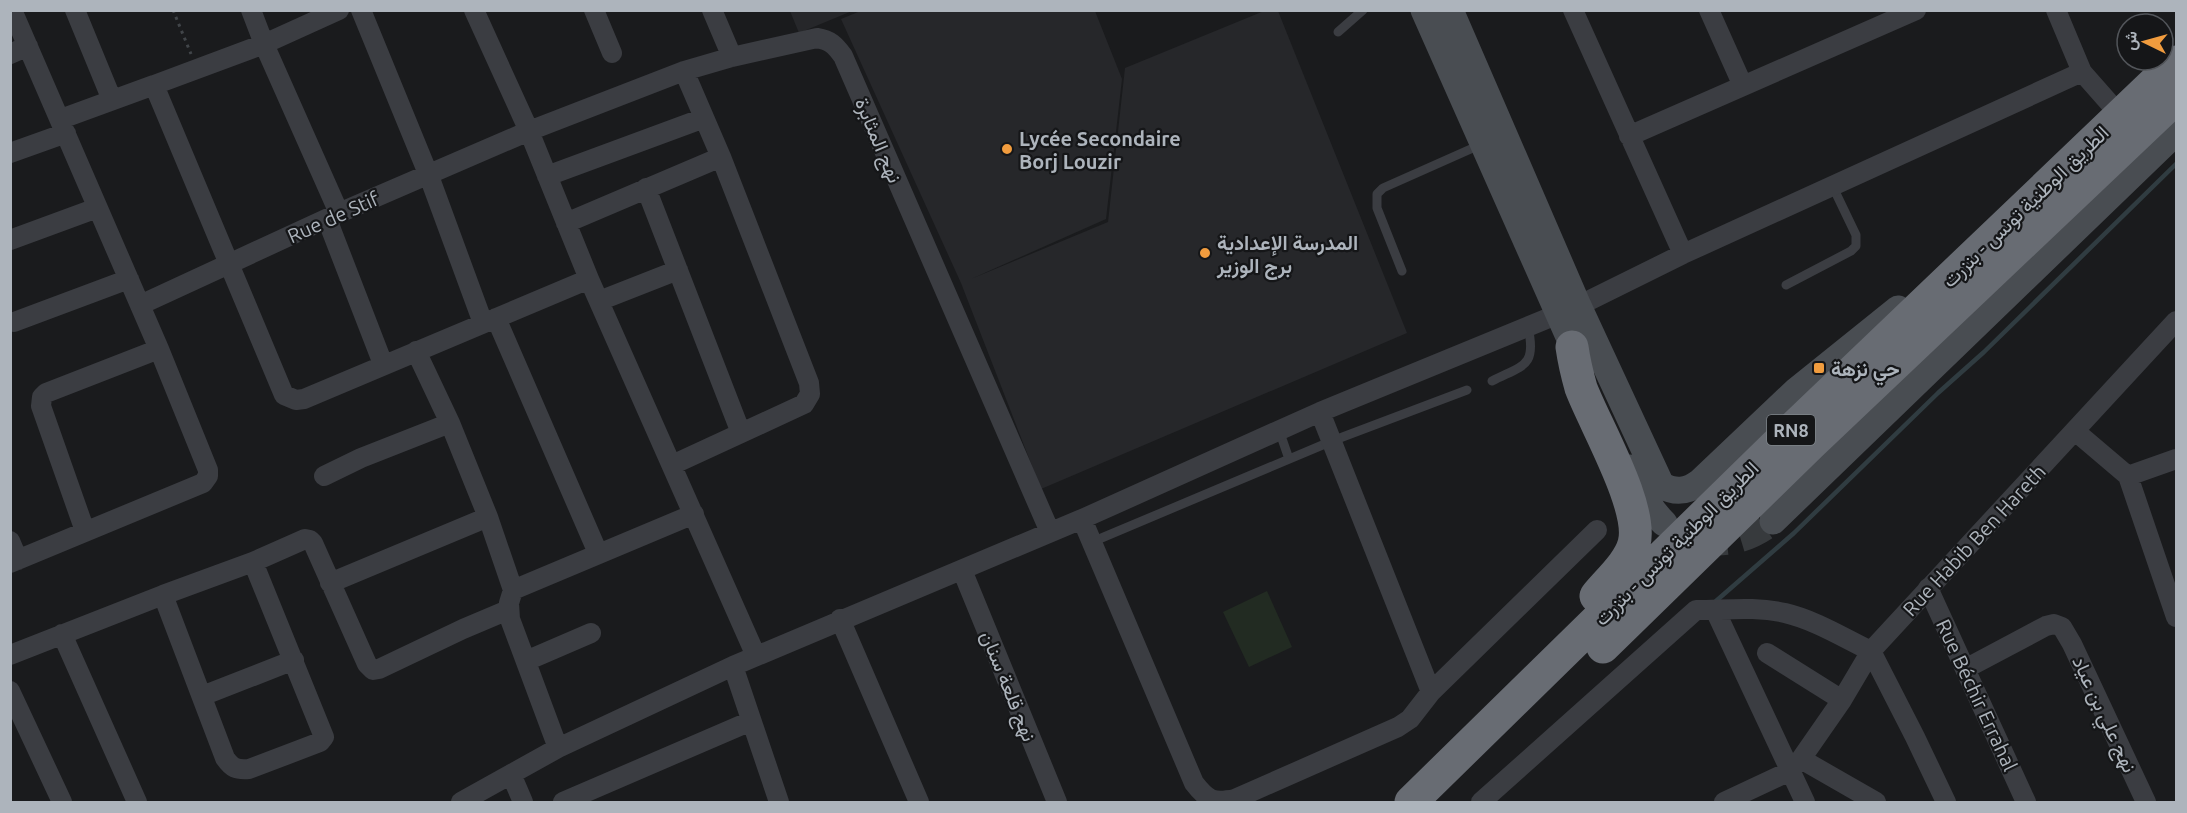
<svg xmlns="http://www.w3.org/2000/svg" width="2187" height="813" font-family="Ubuntu,Vazirmatn,sans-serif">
  <rect width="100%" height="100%" fill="#1a1b1d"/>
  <path fill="#26272a" d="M863,10l232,1 27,68 -16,140 -135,60 137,-57 17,-154 139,-57h14l129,322 -366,156 -80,-206 -120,-264z
    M790,11h62l-53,22z"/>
  <path fill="#222b22" d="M1267,591l25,56 -43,20 -26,-55z"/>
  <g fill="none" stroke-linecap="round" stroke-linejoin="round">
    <path stroke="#303c41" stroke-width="4.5" d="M1716,601l78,-68 144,-140 46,-41 192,-188"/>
    <path stroke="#373a3d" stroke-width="27" stroke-dasharray="27 14" stroke-linecap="butt" d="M1700,540c27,6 52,-2 73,-19"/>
    <path stroke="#414549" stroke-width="3" stroke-dasharray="3 4.5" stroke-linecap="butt" d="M173,10l18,44"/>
    <path stroke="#3b3d42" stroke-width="9" d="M1338,32l25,-22
      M1402,271l-25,-63v-14l6,-6 99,-44
      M1786,285l65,-34 5,-5v-11l-24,-50
      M1492,381c31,-16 45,-14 36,-54
      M1279,430l10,29
      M1092,542l240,-101 135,-51"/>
    <path stroke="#3b3d42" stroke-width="20" d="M75,10l37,90
      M251,10l13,34 75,169
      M339,10l-75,34 -110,41 130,310 12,5 8,-1 285,-120
      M361,10l68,166 54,147
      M474,10l55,121 60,148 167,377
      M594,10l18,43
      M712,10l20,47
      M1573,10l110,244
      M1709,10l34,76
      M2056,10l26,62 30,34
      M10,54l18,-8
      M61,119l93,-34
      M1629,136l287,-126
      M10,153l56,-20
      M547,176l157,-58
      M646,188l95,245
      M327,219l56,145
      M566,223l155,-66
      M10,240l87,-32
      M599,301l79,-31
      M140,305l199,-92 190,-82 155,-60 48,-14 85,-19c13,2 18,7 26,18l207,476
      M496,318l102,235
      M14,322l115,-43
      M416,351l34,72 38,94 25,73 -4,13 1,16 48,129
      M1320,412l111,280
      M2075,431l53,45 48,141
      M672,465l132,-61 6,-10 -1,-11 -88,-226 -37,-86
      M324,476l37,-18 89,-35
      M2128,476l48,-17
      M1082,519l112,264c14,18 19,20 41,16l163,-72 12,-8 21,-27 166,-162
      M85,531l-44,-125 1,-9 4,-4 113,-44
      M10,541l8,19
      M10,563l193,-80 5,-7v-6l-49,-121 -147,-339
      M962,570l95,232
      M330,583l158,-66
      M1928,588l98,214
      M513,590l181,-76
      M163,595l62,163c7,10 11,12 24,11l71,-27 4,-5 -71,-175
      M1715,610l90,192
      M840,619l79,183
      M62,634l75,168
      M1871,651l44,86 31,65
      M1767,653l75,47 29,-49
      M10,655l153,-60 90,-33 52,-23 5,1 3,3 54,121 6,6 6,-1 84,-40 45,-19
      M526,661l65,-28
      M733,666l46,136
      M1965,669l81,-43 8,-2 8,3 10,17 74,158
      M10,691l52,111
      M202,696l92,-36
      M1801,759l41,-59
      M511,774l12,28
      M461,802l97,-54 175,-82 349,-147 238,-107 258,-106 105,-52 399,-182
      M563,802l188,-81
      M1481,802l215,-192c29,0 60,-4 89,3 30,7 59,25 86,38l305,-330
      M1724,802l66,-31 11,-12 75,43"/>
    <path stroke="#494d52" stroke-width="27" d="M1424,10l158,356
      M1450,10l128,296 83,179c14,8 26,7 39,-3l96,-91 102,-82
      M1630,468c10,20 18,40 34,55
      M1773,521l403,-389"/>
    <path stroke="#686c73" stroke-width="33" d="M1572,347c2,14 5,27 9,41 14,37 63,120 53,156 -5,19 -26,37 -38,52
      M1603,647l208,-203 365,-346
      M1411,802l382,-374 383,-366"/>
  </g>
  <g fill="#f19c3e" stroke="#151618" stroke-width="2">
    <circle cx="1007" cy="149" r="6"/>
    <circle cx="1205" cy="253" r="6"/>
    <rect x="1813" y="362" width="12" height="12" rx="3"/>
  </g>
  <g text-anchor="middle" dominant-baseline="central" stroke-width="4.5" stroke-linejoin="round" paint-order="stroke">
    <rect fill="#151618" stroke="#7f858b" stroke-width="1.5" x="1767" y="415" width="48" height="30" rx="4.5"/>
    <g font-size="18" font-weight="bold" fill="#adb4bc">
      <text x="1791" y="430">RN8</text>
    </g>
    <g font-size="20" font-weight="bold" fill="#adb4bc" stroke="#151618" text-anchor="start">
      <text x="1019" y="138">Lycée Secondaire<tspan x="1019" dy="23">Borj Louzir</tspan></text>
      <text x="1217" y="242">المدرسة الإعدادية<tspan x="1217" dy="23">برج الوزير</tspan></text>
      <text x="1831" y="368">حي نزهة</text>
    </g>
    <g font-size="20" fill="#adb4bc" stroke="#151618">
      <text transform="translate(879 140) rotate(67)">نهج المثابرة</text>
      <text transform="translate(2025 206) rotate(-44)">الطريق الوطنية تونس - بنزرت</text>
      <text transform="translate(333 217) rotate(-24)">Rue de Stif</text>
      <text transform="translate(1974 540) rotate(-47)">Rue Habib Ben Hareth</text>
      <text transform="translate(1676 543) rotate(-45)">الطريق الوطنية تونس - بنزرت</text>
      <text transform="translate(1009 686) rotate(68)">نهج قلعة سنان</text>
      <text transform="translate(1977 695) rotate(65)">Rue Béchir Errahal</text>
      <text transform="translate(2105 714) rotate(65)">نهج علي بن عياد</text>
    </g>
  </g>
  <rect width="2187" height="813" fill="none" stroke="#adb4bc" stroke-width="24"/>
  <g transform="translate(2145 42) rotate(275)"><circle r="28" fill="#151618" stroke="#52555a" stroke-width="1.5"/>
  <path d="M0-4.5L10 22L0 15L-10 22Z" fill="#f19c3e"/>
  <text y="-9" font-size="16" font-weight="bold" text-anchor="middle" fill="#adb4bc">ش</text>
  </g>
</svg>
